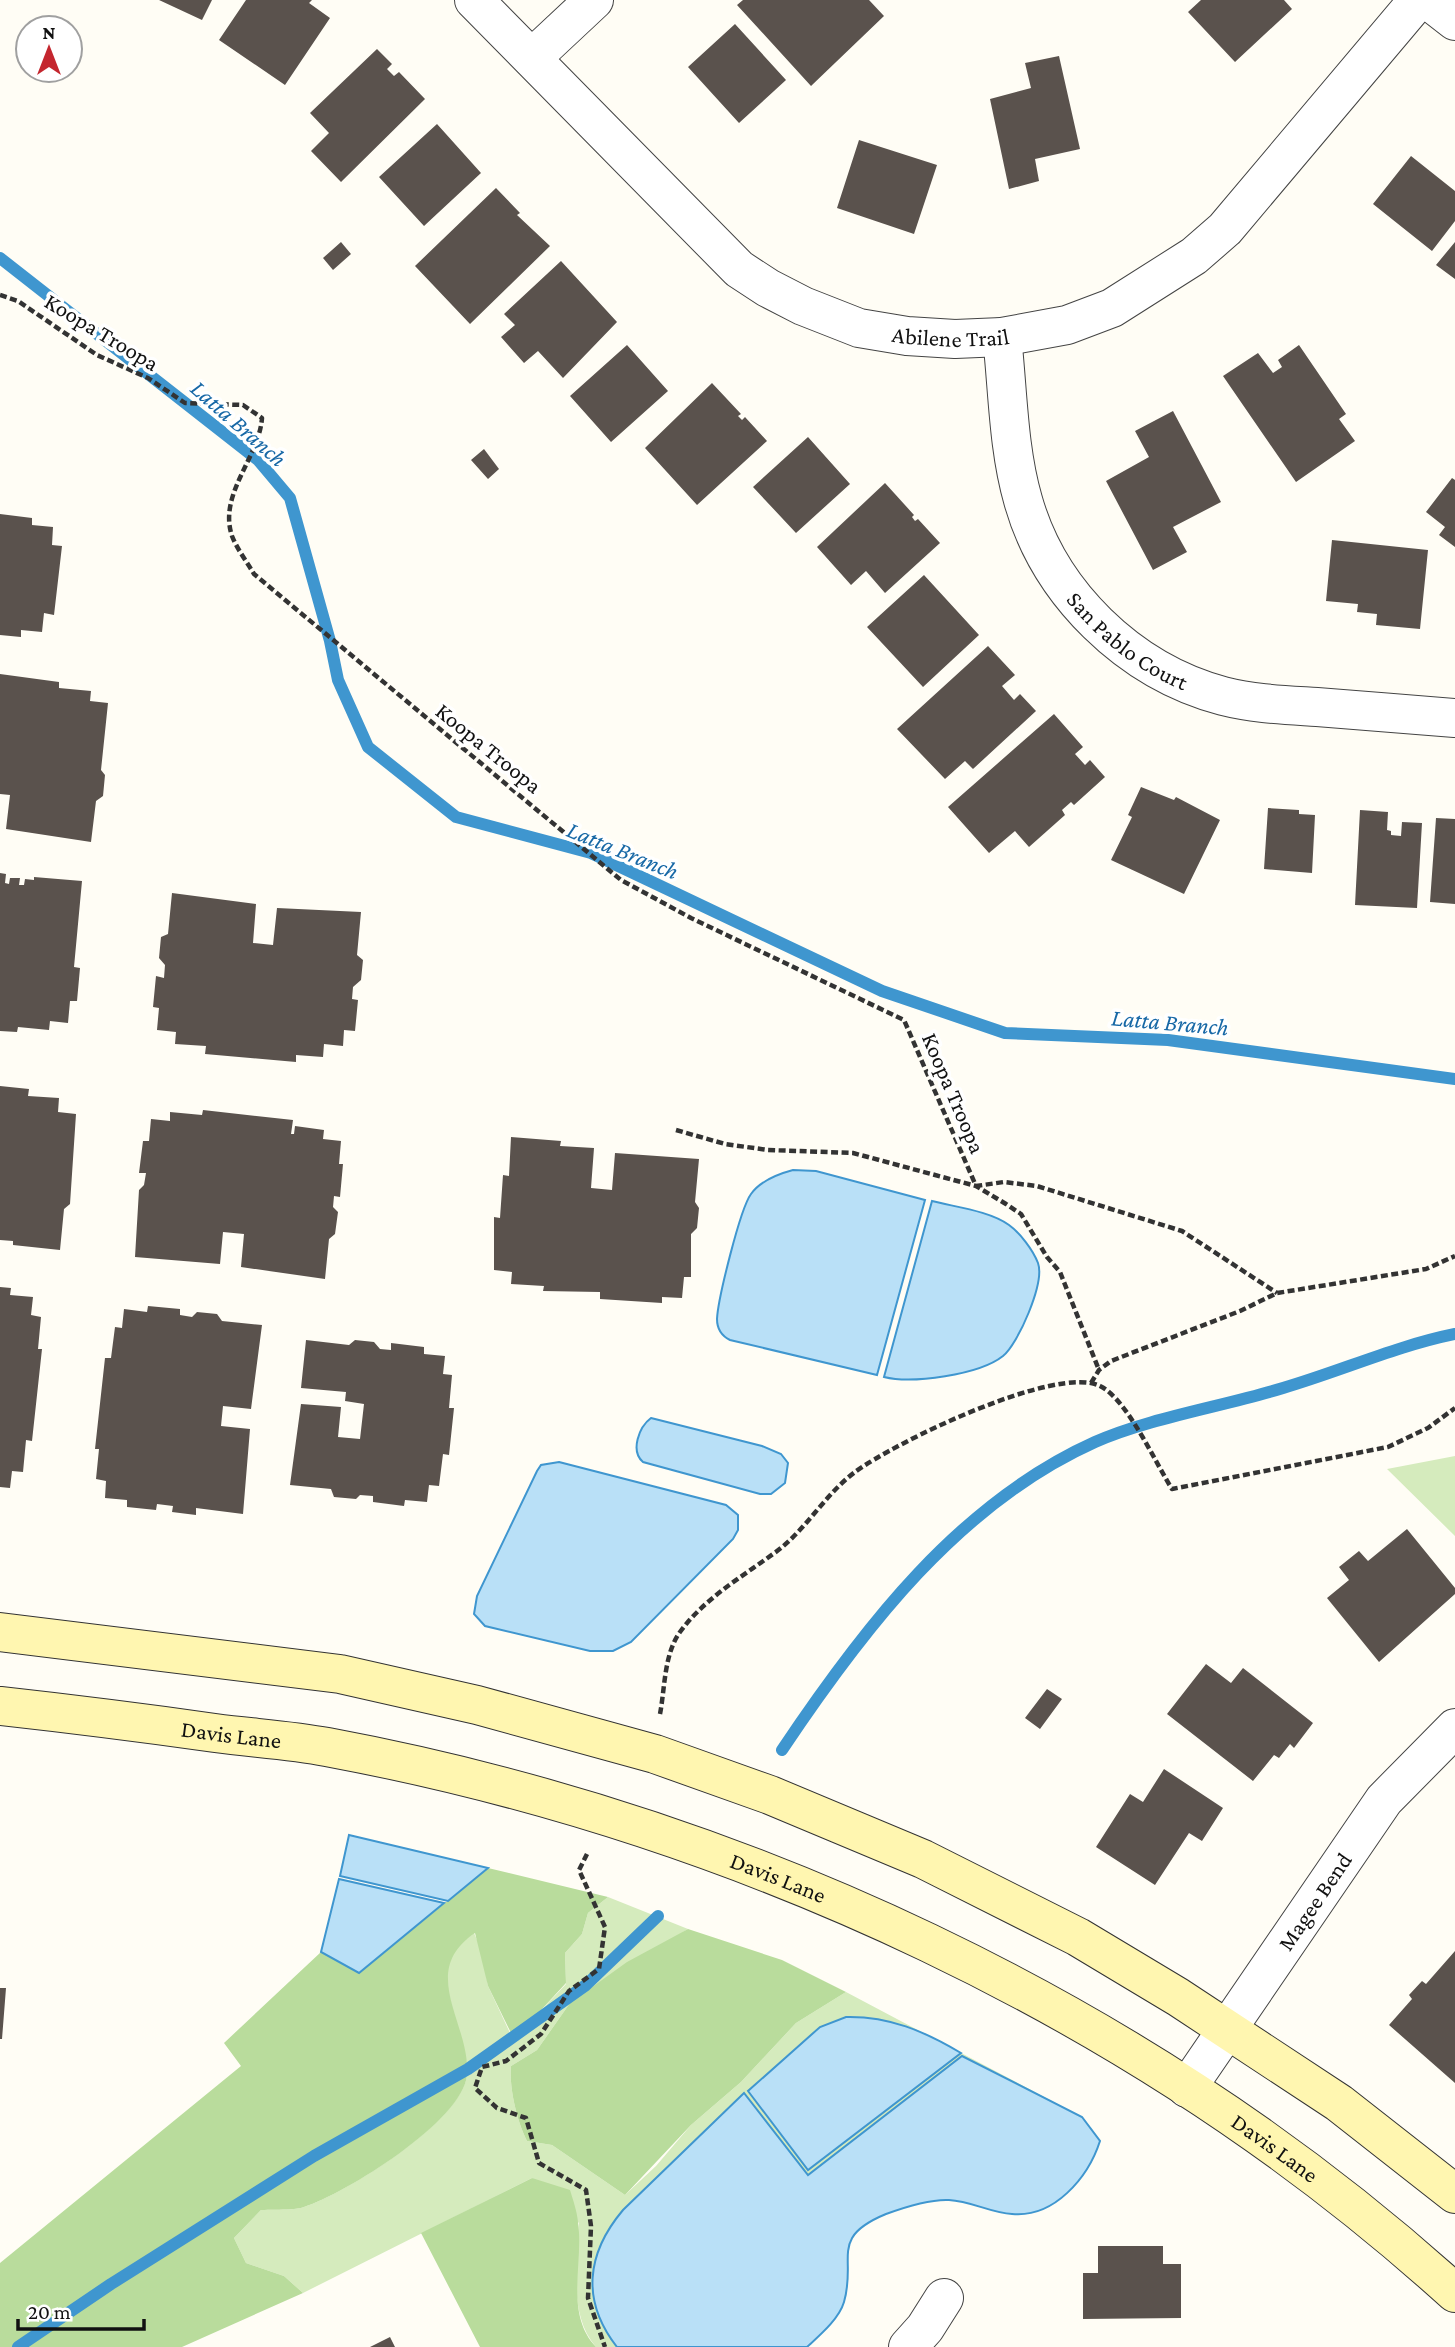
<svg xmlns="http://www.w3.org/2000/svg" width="1455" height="2347" font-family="'Crimson Pro',serif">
  <rect width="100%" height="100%" fill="#fffdf5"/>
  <path fill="#d5ebbd" d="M1455,1456v80l-68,-67z
    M608,1897l80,32 -118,74 -33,47 -26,16c-2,22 6,55 16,75l25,4 73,50 31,-29 35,-41 50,-43 55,-59 50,-31 236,125 18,24c-12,37 -46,77 -88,73 -21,-1 -41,-13 -63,-14 -20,-1 -44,7 -63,14 -58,24 -29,44 -42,88 -5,17 -24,33 -37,45h-211c-28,-32 -19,-85 -17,-124l-47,-45 -229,115 -19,-17 -38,-13 -12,-25 27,-28c13,-1 31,1 43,-3 41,-13 158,-86 163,-132 3,-33 -36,-97 -13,-125 5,-6 14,-12 20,-17l8,18 6,35 22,47 20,-11 36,-38 -1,-31 17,-19 6,-21z"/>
  <path fill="#b9dc9c" d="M488,1868l120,29 -20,16 -6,21 -17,19 1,30 -36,39 -19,11 -23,-47 -13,-53c-58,39 -4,91 -8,142 -4,46 -122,119 -163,132 -12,4 -30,2 -43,3l-27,28 12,25 38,13 19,17 -121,54h-182v-84l241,-197 -17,-23 97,-91 38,21z
    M688,1929l94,31 64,32 -50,31 -55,59 -50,43 -66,70 -73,-50 -25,-4c-10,-20 -18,-53 -16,-75l26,-16 33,-47 57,-41z
    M532,2178l38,12c3,10 7,21 8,32 6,41 -14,91 18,125h-116l-59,-114z"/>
  <path fill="#b9e0f7" stroke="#3f96cf" stroke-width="2" d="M793,1170l23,1 109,29 -48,175 -147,-35c-8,-4 -13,-10 -13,-21 1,-20 23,-110 34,-125 10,-14 27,-20 42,-24z
    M932,1201c23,6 58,10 77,24 11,8 24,25 29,38 7,20 -20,81 -35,93 -24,19 -91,28 -119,21z
    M651,1418l111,28 19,8 7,9 -3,20 -14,11h-11l-117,-32c-13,-11 -4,-35 8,-44z
    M559,1462l167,43 12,10v15l-5,9 -102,103 -18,9h-23l-105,-25 -11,-12 3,-18 60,-125 4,-6z
    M349,1835l139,33 -40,33 -108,-25z
    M339,1879l105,24 -85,70 -38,-21z
    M846,2017c43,-1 78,14 115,36l-153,117 -60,-79 72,-64z
    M962,2056l120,61 18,24c-12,37 -46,77 -88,73 -21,-1 -41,-13 -63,-14 -20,-1 -44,7 -63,14 -58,24 -29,44 -42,88 -5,17 -24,33 -37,45h-190c-36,-46 -31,-93 6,-137l121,-117 64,82z"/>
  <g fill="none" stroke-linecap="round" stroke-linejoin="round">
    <path stroke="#3f96cf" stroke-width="12" d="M0,258l258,202 32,38 40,143 8,39 30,67 88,70 135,36 291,138 123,42 163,7 287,39
      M782,1750c81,-121 177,-247 313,-308 54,-24 130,-36 188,-54 58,-17 113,-42 172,-54
      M18,2347l93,-63 203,-128 154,-87 118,-84 72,-69"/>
  </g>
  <path fill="#5a524d" d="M159,0h53l-10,20z
    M246,0h66l-3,3 21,15 -45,67 -66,-45z
    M743,0h126l15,16 -73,70 -74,-81z
    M1201,0h83l8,9 -57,53 -47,-50z
    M735,24l51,56 -47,43 -51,-56z
    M377,49l15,15 -5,5 7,7 5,-4 26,27 -84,83 -30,-31 18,-18 -19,-20z
    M1059,56l21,93 -45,10 4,22 -30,8 -19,-90 41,-11 -6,-25z
    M437,124l44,49 -57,53 -45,-49z
    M859,140l78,25 -23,69 -77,-26z
    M1411,156l44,35v30l-23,30 -59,-47z
    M496,188l24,25 -3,2 33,31 -80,78 -55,-58z
    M341,242l10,12 -18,16 -10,-12z
    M1455,242v37l-19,-14z
    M561,261l56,61 -54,56 -25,-27 -14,12 -23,-26 14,-12 -11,-11z
    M627,345l41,46 -57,51 -41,-46z
    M1299,345l47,69 -7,5 16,22 -59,41 -73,-106 35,-23 15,20 9,-6 -4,-7z
    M712,383l29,31 -3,2 4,4 3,-3 22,24 -70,64 -52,-57z
    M1173,411l48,91 -48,25 14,25 -34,18 -47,-89 43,-24 -14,-26z
    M808,437l42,47 -54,49 -43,-46z
    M484,449l15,20 -11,10 -17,-19z
    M1452,478l3,2v67l-16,-12 6,-8 -19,-15z
    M885,483l29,32 -2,2 3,4 3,-2 22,24 -55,50 -19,-22 -15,14 -34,-38z
    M0,514l32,4v7l21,2 -1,18 10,1 -8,69 -10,-2 -2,19 -21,-2v7l-21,-2z
    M1332,540l96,10 -8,79 -44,-4 1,-11 -20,-2 1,-8 -32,-3z
    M924,575l55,60 -56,52 -56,-60z
    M988,646l27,29 -13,11 12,14 6,-6 16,17 -63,58 -8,-8 -20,18 -48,-50z
    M0,674l59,8v6l32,3 -1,10 18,2 -7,67 4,5 -2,21 -7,5 -5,41 -85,-13 4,-34 -10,-1z
    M1054,714l29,33 -8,7 10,11 5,-5 15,17 -31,28 -3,-3 -9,8 3,5 -36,32 -14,-16 -26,22 -41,-46z
    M1141,787l33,13 2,-3 44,23 -36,74 -73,-34 21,-43 -4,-2z
    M1268,808l31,2v4l16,1 -3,58 -48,-4z
    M1360,810l28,2 -1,18 4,1v4l10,1 1,-14 20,1 -5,85 -62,-3z
    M1436,818l19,1v85l-25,-2z
    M0,873l6,1 -1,9 4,1 1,-6h10l-1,7h5l1,-6 9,1v-3l48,4 -8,86 6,1 -3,33h-7l-2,22 -18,-2 -1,9 -31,-3 -1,5 -17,-1z
    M172,893l84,11 -3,39 20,2 4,-37 84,4 -4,43 6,5 -2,20 -8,7 -1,12 6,1 -3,31 -11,-1 -1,16 -19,-2 -1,13 -27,-2v7l-91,-8 1,-8 -31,-2 1,-12 -19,-2 2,-22 -6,-1 3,-31 8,2 1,-13 -6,-7 2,-21 7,-3z
    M0,1086l29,3 -1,7 31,2 -1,14 18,2 -6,90 -6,5 -4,41 -47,-5v-4l-13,-1z
    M203,1110l90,10 -2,14h3l1,-8 29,4 -1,9 18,2 -2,23h4l-3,33 -6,-1 -1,11 5,5 -3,22 -6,5 -4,40 -84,-12 3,-33 -21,-2 -3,32 -85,-7 4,-67 5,-5 2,-12h-7l4,-32h6l2,-22 19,2v-9l32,3z
    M511,1137l50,4 -1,5 34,2 -3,40 21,2 3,-37 84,6 -4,43 4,6 -2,20 -6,6v43h-7l-2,21 -20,-1v6l-62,-4v-7l-57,-1 1,-5 -33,-2 1,-12 -18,-2v-53l6,1 3,-43 6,1z
    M0,1287l11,1 -1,7 23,2 -2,18 10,2 -3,32h4l-10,92 -6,-1 -3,32 -11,-1 -2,17 -10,-1z
    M148,1306l32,3v6l12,2 5,-5 20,2 5,7 40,4 -11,84 -28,-3 -2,20 29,3 -7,85 -47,-6v7l-24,-3 1,-6 -16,-2 -1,6 -29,-3v-7l-22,-2 1,-17 -10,-2 3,-30h-4l10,-91h6l4,-31 7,1 2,-19 23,3z
    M306,1340l43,5 6,-5 19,2 6,7 11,1v-7l33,4v7l21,2 -2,18 9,1 -3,33h5l-5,47 -6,-1 -4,32 -10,-1 -2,17 -22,-2 -1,6 -31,-4v-6l-13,-1 -4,4 -22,-2 -3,-8 -41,-4 11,-81 40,3 -3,30 22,2 4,-35 -19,-3 1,-9 -45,-4z
    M1407,1529l48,59v6l-76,68 -52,-64 22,-18 -10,-13 20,-16 9,10z
    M1206,1664l25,19 12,-15 70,55 -19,25 -4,-4 -11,14 -5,-3 -21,26 -86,-67z
    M1047,1689l15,10 -22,30 -15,-11z
    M1164,1769l59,39 -21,33 -13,-8 -34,52 -59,-38 34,-53 13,8z
    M1455,1951v132l-66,-58 23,-26 -3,-4 13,-14 4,3z
    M0,1988h6l-4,51h-2z
    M1098,2246h65v18h18v54l-98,1v-46h15z
    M390,2337l5,10h-25z"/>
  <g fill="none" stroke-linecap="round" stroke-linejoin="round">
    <g stroke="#444" stroke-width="40">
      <g id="minor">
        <path id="s1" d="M474,0l265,269 29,19 35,18 56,22 48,8 48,3 47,-2 65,-12 45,-17 82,-52 31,-27 193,-229"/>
        <path d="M1428,0l27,21"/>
        <path d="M532,58l62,-58"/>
        <path id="s2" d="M1002,337c6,54 6,111 21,163 26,93 106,171 200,196 31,8 63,9 94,11 46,4 92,7 138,11"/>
        <path id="s3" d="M1187,2088l197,-288 71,-72"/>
        <path d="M908,2347l17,-19 19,-30"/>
      </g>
    </g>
    <g stroke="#333" stroke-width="40">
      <g id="secondary">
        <path d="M0,1632l340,42 137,31 178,49 115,41 153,64 155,78 100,60 161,106 116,91"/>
        <path id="s4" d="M0,1706c72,8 143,17 215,27 37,5 75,7 112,14 412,77 816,263 1128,546"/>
      </g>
    </g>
    <path stroke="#333" stroke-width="4.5" stroke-dasharray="7 3.5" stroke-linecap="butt" d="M0,295l18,6 79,54 51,23 37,25 58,2 19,13c-3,40 -44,76 -30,118 5,13 15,26 22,38l367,306 70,38 213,102 72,166 28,-4 33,4 145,45 95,62
      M676,1130l49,14 43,6 85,3 123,33 30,18 15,10 26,43 13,15 39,98
      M1091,1383l8,-13 12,-9 129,-50 37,-18 149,-24 29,-13
      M660,1714c5,-26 4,-60 20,-82 24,-33 60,-54 93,-78 32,-22 51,-59 82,-82 39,-29 201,-108 245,-86 27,13 55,76 72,103l216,-42 40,-19 27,-20
      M587,1854l-8,16 26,57 -6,42 -30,22 -28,43 -35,27 -24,6 -7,21 22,20 29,10 13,45 47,27 5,36 -3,72 17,49"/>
    <use href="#minor" stroke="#fff" stroke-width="38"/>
    <use href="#secondary" stroke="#fff6b0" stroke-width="38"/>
  </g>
  <g text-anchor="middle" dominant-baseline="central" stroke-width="7" stroke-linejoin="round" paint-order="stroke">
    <g font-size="23" fill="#111" stroke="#fff">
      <text transform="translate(102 332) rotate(31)">Koopa Troopa</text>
      <text stroke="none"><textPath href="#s1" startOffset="604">Abilene Trail</textPath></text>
      <text stroke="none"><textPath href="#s2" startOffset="345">San Pablo Court</textPath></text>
      <text transform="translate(489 748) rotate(39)">Koopa Troopa</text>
      <text transform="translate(954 1093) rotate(67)">Koopa Troopa</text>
      <text stroke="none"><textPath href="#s4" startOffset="233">Davis Lane</textPath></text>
      <text stroke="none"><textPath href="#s4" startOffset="800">Davis Lane</textPath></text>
      <text stroke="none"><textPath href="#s3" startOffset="226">Magee Bend</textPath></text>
      <text stroke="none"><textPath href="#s4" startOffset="1367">Davis Lane</textPath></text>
    </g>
    <g font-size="24" font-style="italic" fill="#1768a6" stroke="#fff">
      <text transform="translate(239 423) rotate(41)">Latta Branch</text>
      <text transform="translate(623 850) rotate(22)">Latta Branch</text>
      <text transform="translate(1170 1022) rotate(5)">Latta Branch</text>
    </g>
  </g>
  <g transform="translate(49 49)"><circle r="33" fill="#ffffff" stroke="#a0a0a0" stroke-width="2"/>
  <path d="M0-5L12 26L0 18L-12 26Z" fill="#c4262e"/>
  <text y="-10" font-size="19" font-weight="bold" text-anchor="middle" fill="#111111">N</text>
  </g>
  <path d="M18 2319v10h126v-10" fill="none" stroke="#111111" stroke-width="3.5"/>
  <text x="28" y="2319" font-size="21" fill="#111111" stroke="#ffffff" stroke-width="5" paint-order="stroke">20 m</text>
</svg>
